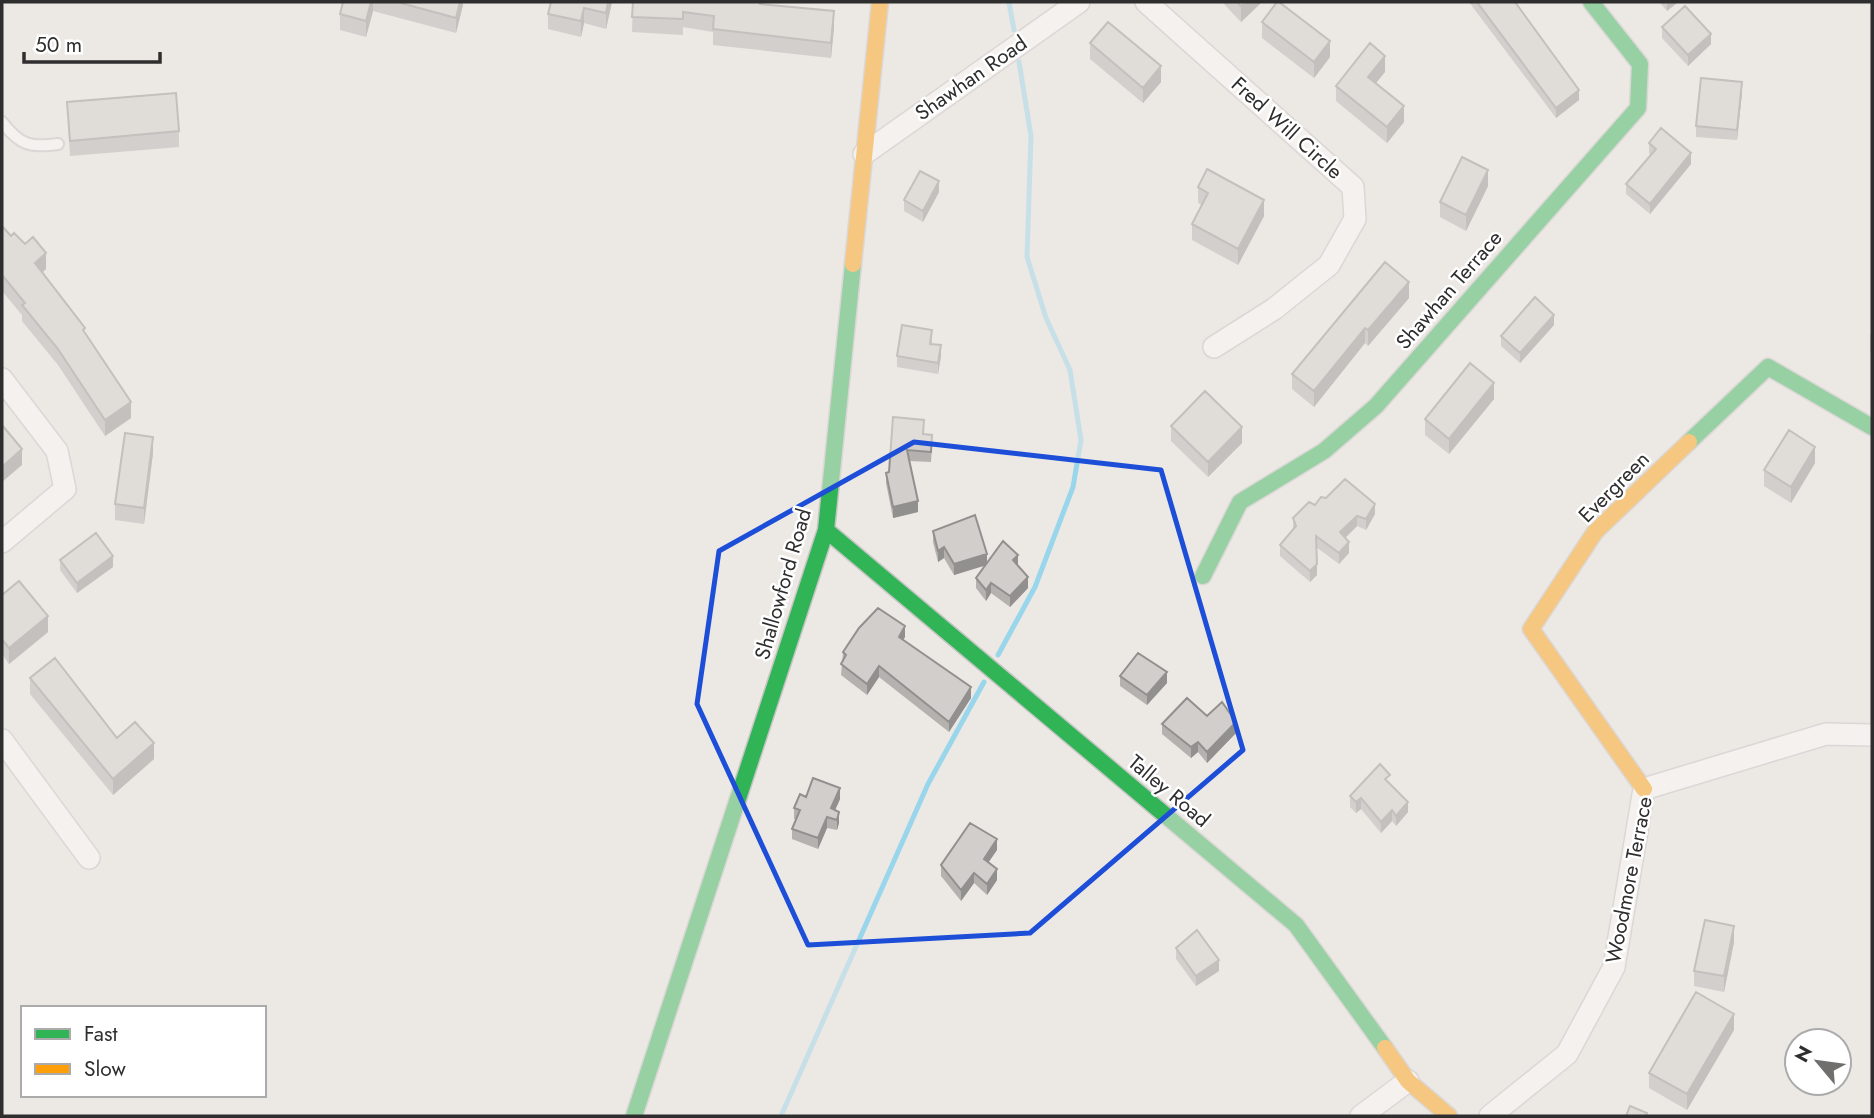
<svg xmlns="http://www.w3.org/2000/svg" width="1874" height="1118" font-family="Jost,sans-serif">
  <rect width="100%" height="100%" fill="#ece8e4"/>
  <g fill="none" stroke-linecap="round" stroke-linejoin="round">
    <path stroke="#99d6ec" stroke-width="5" d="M1009,2l5,28
      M998,655l37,-68 38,-100 8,-47 -11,-70 -24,-52 -19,-61 4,-121 -12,-74
      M781,1116l147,-332 56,-102"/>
    <g stroke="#c5c4c5" stroke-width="14">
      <path id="lane" d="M2,122c18,23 28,26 56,22"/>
    </g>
    <g stroke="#c5c4c5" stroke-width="24">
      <path id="street" d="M1146,2l207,185 2,32 -26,46 -55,44 -60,38
        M864,154l215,-152
        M2,379l55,72 8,38 -63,53
        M2,740l87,118
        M1361,1116l47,-35
        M1490,1116l77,-62 47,-87 30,-178 182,-55 46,1"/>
    </g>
    <g stroke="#c5c4c5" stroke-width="19">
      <path id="fast" d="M1689,442l79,-75 104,60
        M826,530l470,395 89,123
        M1203,576l37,-74 84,-51 52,-45 262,-298 2,-44 -49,-62
        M634,1116l192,-586 27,-266"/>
    </g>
    <g stroke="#c5c4c5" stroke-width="19">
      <path id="slow" d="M853,264l27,-262
        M1644,789l-113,-160 64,-97 94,-90
        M1385,1048l23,33 41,35"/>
    </g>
    <use href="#lane" stroke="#fcfcfb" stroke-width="10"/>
    <use href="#street" stroke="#fcfcfb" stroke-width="21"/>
    <use href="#fast" stroke="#30b455" stroke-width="16"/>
    <use href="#slow" stroke="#ff9f0a" stroke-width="16"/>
  </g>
  <path fill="#b4b1af" d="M343,2h120v3l-7,28 -83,-22 -7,26 -26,-7v-16z
    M612,2l-6,27 -22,-6 -3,14 -33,-8v-15z
    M633,2h130l-1,2 72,23 -3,31 -118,-13v-13l-30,-5v8l-51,-3z
    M1222,2h39v1l-20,19z
    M1469,2h46l64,98 -23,18z
    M1659,2h19l-11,9z
    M1262,22l68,35 -16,21 -52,-40z
    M1662,27l49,17 -23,22 -26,-28z
    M1090,43l71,39 -18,21 -53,-44z
    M1385,72l-10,11 29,39 -17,21 -51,-42v-15z
    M1742,93l-5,47 -41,-3v-11z
    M67,102l112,29v16l-109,9z
    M1649,143l42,21 -41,50 -24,-20v-10l24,-29 -1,-2z
    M1488,186l-22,45 -26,-14v-15z
    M1198,187l66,29 -26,49 -46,-25v-16l10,-19 -4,-2z
    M939,192l-16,30 -19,-11v-11z
    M2,226l9,10 35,33 -3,3 42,61 46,85 -26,18 -47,-71 -36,-44v-6l-20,-24z
    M1409,298l-41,48 -3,-3 -51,64 -22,-18v-15z
    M1554,325l-34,38 -19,-17v-10z
    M1872,332v21l-2,-2v-16z
    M932,340v4l9,12 -3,18 -41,-7v-11z
    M1494,399l-45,55 -24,-19v-16z
    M893,417l31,17 8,12 -1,16 -22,-1 9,51 -25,6 -7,-35v-10l3,-1z
    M1171,426l71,17 -34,34 -37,-36z
    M153,453l-9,71 -29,-4v-16z
    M1815,463l-24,40 -27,-17v-16z
    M1315,505l60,9 -9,16 -9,-4 -12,12 4,15 -10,11 -23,-17 1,28 -7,7 -30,-26v-11l13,-16v-11z
    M933,531l54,32 31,3 10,22 -18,19 -19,-14 -5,8 -10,-13v-10l9,-13 -31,10 -10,-17 -6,4 -5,-20z
    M60,560l53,7 -36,26 -17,-23z
    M2,595l46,37 -39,32 -7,-10z
    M905,637l-2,3 68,58 -22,34 -70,-55 -12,18 -26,-20 2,-23z
    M1120,676l47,7 -20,22 -27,-19z
    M30,678l87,60 37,21 -41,36 -83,-101z
    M1207,716l29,17 -29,30 -9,-11 -7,6 -29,-24v-10z
    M1390,784l18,28 -12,14 -4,-5 -11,12 -20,-24 -5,4 -6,-6v-11z
    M806,797l34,2 -5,11 4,13 -2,7 -10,-2 -9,21 -26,-10v-10l4,-10h-2v-11z
    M997,850l-9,12 9,18 -10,15 -13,-12 -13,18 -20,-25v-11z
    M1734,942l-10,50 -30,-6v-15z
    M1176,948l43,23 -23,15 -20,-27z
    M1734,1030l-47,80 -38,-22v-15z"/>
  <path fill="#92908e" d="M371,2h2v9l-7,26v-16z
    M460,2h3v3l-7,28v-15z
    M608,2h4l-6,27v-16z
    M1245,2h16v1l-20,19v-16z
    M1667,2h11l-11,9z
    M584,8v15l-3,14v-16z
    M834,11v16l-3,31v-15z
    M1711,34v10l-23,22v-11z
    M1330,41v16l-16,21v-16z
    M1385,56v16l-17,21v-16z
    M1161,66v16l-18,21v-15z
    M1742,82v11l-5,47v-10z
    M1579,90v10l-23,18v-10z
    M1404,106v16l-17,21v-16z
    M1691,153v11l-41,50v-10z
    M1488,170v16l-22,45v-16z
    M939,181v11l-16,30v-11z
    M1264,200v16l-26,49v-16z
    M46,253v16l-11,10v-16z
    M1409,282v16l-41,48v-16z
    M1554,315v10l-34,38v-10z
    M1365,328v15l-51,64v-16z
    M941,345v11l-3,18v-11z
    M1494,383v16l-45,55v-15z
    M131,402v16l-26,18v-16z
    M1242,427v16l-34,34v-15z
    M153,437v16l-9,71v-16z
    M1815,447v16l-24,40v-16z
    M22,449v16l-20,17v-15z
    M918,501v11l-25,6v-11z
    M1375,504v10l-9,16v-11z
    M1357,516v10l-17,17v-11z
    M1349,542v11l-10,11v-11z
    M944,547v11l-6,4v-11z
    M987,554v11l-33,10v-11z
    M1018,555v11l-5,5v-11z
    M113,556v11l-36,26v-10z
    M1317,564v11l-7,7v-11z
    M1028,577v11l-18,19v-11z
    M991,583v10l-5,8v-11z
    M48,616v16l-39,32v-16z
    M905,626v11l-6,10v-10z
    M879,666v11l-12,18v-11z
    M1167,672v11l-20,22v-10z
    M971,687v11l-22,34v-10z
    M1236,722v11l-29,30v-11z
    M1198,742v10l-7,6v-11z
    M154,743v16l-41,36v-16z
    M840,788v11l-9,20v-11z
    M1361,798v11l-5,4v-11z
    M1408,802v10l-12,14v-10z
    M1392,810v11l-11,12v-11z
    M839,812v11l-2,7v-10z
    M827,817v11l-9,21v-11z
    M997,839v11l-13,19v-10z
    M997,869v11l-10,15v-11z
    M974,873v10l-13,18v-11z
    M1734,926v16l-10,50v-16z
    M1219,960v11l-23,15v-10z
    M1734,1014v16l-47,80v-16z"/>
  <path fill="#d1cecb" stroke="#92908e" stroke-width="2" d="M343,2h28l-5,19 -26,-7z
    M397,2h63l-4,16z
    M551,2h57l-2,11 -22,-5 -3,13 -33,-7z
    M633,2h128l-1,2 74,7 -3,32 -118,-14 1,-13 -31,-4v7l-51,-2z
    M1237,2h8l-4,4z
    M1277,2h2l51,39 -16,21 -52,-40z
    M1477,2h38l64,88 -23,18z
    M1685,6l26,28 -23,21 -26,-28z
    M1108,22l53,44 -18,22 -53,-45z
    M1370,43l15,13 -17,21 36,29 -17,21 -51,-41z
    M1701,78l41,4 -5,48 -41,-4z
    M176,93l3,38 -109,10 -3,-39z
    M1661,128l30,25 -41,51 -24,-20 30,-35 -7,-6z
    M1462,157l26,13 -22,45 -26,-13z
    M1207,169l57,31 -26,49 -46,-25 16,-31 -10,-6z
    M920,171l19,10 -16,30 -19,-11z
    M2,226l9,10 3,-3 11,11 8,-7 13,16 -11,10 50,65 -2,2 48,72 -26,18 -47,-71 -36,-44 3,-2 -23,-28z
    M1385,262l24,20 -41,48 -3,-2 -51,63 -22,-17z
    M1535,297l19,18 -34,38 -19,-17z
    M902,325l30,5 -2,14 11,1 -3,18 -41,-7z
    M1470,363l24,20 -45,56 -24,-20z
    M1205,391l37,36 -34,35 -37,-36z
    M893,417l31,3 -1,14 9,1 -1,17 -24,-2 11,51 -25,6 -7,-34 3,-1z
    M2,425l20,24 -20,18z
    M1789,430l26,17 -24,40 -27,-17z
    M125,433l28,4 -9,71 -29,-4z
    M1345,479l30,25 -9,15 -9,-3 -17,16 9,10 -10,11 -23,-17 1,28 -7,7 -30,-26 16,-19 -3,-8 16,-16 6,3 6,-8 5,1z
    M975,515l12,39 -33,10 -10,-17 -6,4 -5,-20z
    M96,533l17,23 -36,27 -17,-23z
    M1003,541l15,14 -5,5 15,17 -18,19 -19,-13 -5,7 -10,-12z
    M19,581l29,35 -39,32 -7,-9v-44z
    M878,608l27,18 -6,11 72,50 -22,35 -70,-56 -12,18 -26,-20 5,-9 -3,-3 16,-24z
    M1138,653l29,19 -20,23 -27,-19z
    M55,658l62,80 18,-16 19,21 -41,36 -83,-101z
    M1187,698l20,18 15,-14 14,20 -29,30 -9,-10 -7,5 -29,-23z
    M1380,764l10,11 -5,4 23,23 -12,14 -4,-6 -11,12 -20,-24 -5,4 -6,-6z
    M813,778l27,10 -9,20 8,4 -2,8 -10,-3 -9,21 -26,-9 8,-19 -6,-2 6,-14 6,3z
    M970,823l27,16 -13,20 13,10 -10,15 -13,-11 -13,17 -20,-25z
    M1705,920l29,6 -10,50 -30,-5z
    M1197,930l22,30 -23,16 -20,-28z
    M1696,992l38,22 -47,80 -38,-21z
    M1630,1106l17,7 -1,3h-20z"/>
  <path d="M0 0H1874V1118H0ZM914,442l247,28 82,280 -213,183 -222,12 -111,-241 22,-153z" fill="#ece8e4" fill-opacity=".55" fill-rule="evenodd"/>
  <path fill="none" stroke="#1d4ed8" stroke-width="5" stroke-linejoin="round" d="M914,442l247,28 82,280 -213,183 -222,12 -111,-241 22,-153z"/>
  <g text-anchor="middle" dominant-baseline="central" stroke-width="5" stroke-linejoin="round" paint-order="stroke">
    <g font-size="21" fill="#2e2e2e" stroke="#fff">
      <text transform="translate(971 78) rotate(-35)">Shawhan Road</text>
      <text transform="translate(1287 128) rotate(42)">Fred Will Circle</text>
      <text transform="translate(1449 290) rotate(-49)">Shawhan Terrace</text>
      <text transform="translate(1614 487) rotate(-45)">Evergreen</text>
      <text transform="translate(783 584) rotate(-74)">Shallowford Road</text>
      <text transform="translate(1169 791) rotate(40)">Talley Road</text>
      <text transform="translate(1629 880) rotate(-79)">Woodmore Terrace</text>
    </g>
  </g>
  <rect width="1874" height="1118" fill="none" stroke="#2e2e2e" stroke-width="7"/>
  <rect x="21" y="1006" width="245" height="91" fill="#ffffff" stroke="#ababab" stroke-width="2"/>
  <rect x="35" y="1029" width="35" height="10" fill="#30b455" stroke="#ababab" stroke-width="2"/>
  <text x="84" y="1041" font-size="21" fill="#2e2e2e">Fast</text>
  <rect x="35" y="1064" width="35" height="10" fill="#ff9f0a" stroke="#ababab" stroke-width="2"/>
  <text x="84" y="1076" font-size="21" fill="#2e2e2e">Slow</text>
  <g transform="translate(1818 1062) rotate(299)"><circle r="33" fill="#ffffff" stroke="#ababab" stroke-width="2"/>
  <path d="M0-5L12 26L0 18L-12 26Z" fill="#706f6e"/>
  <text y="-10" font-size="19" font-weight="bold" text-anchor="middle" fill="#2e2e2e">N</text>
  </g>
  <path d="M24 52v10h136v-10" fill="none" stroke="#2e2e2e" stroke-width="3.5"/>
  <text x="35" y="52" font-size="21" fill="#2e2e2e" stroke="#ffffff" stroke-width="5" paint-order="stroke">50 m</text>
</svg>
